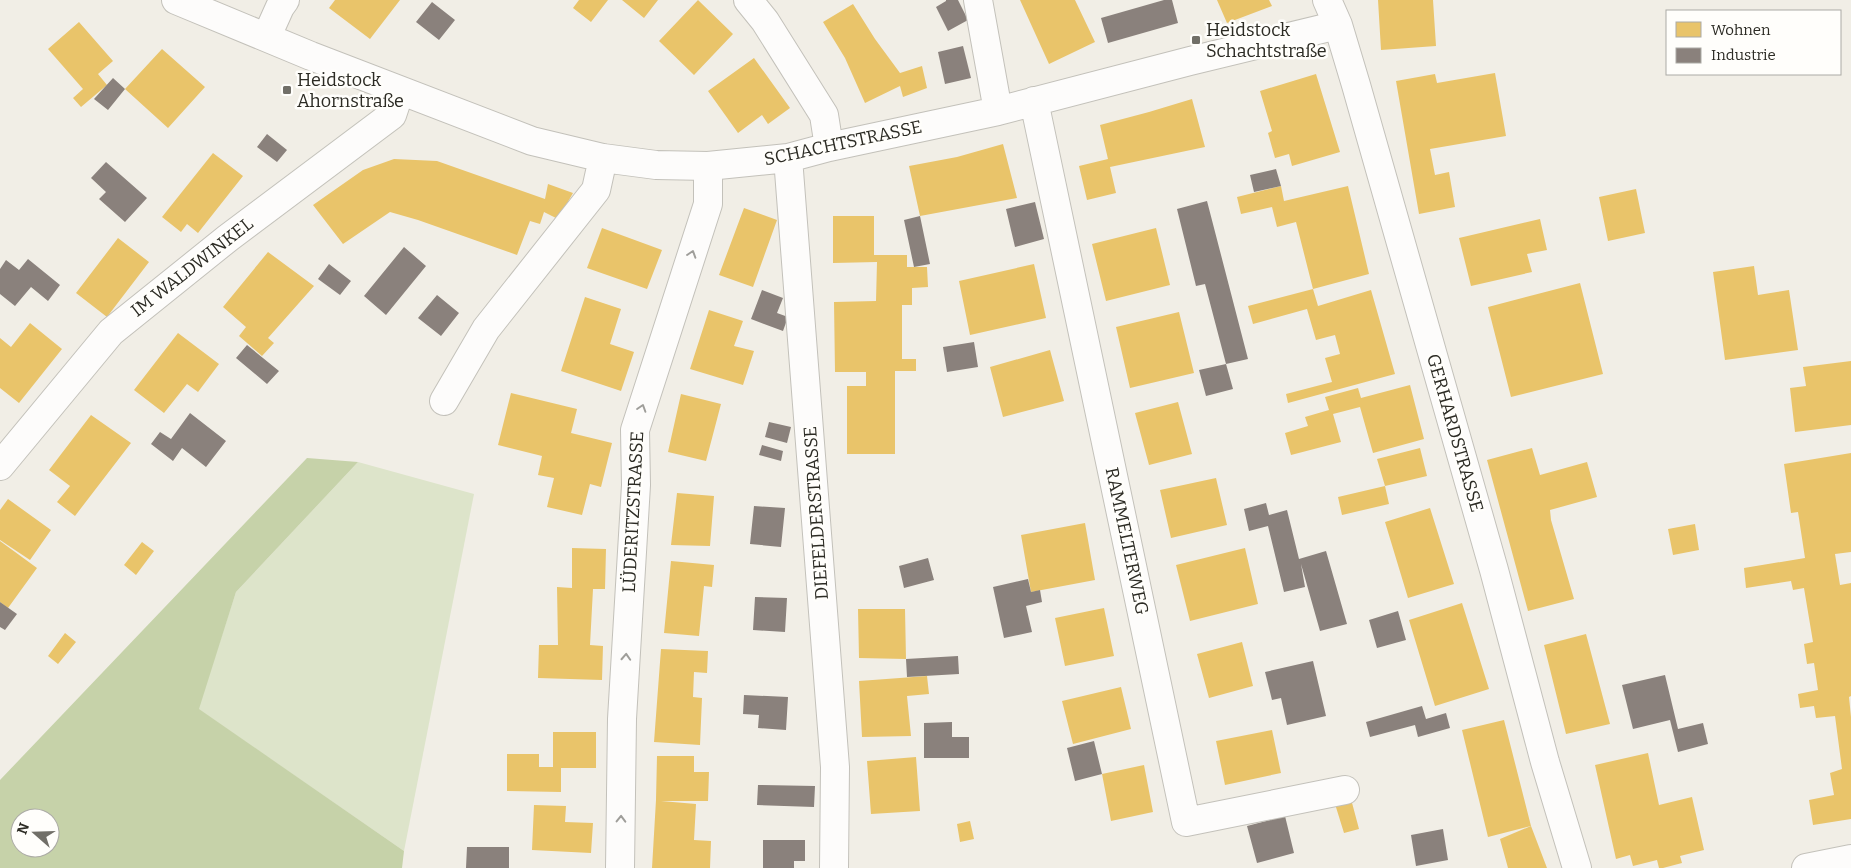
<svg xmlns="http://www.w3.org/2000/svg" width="1851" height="868" font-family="Bitter,serif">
  <rect width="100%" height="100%" fill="#f1eee6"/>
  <path fill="#dde4ca" d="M358,462l116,32 -70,357 -206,-142 38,-117z"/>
  <path fill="#c6d2a9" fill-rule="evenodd" d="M307,458l51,4 -122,130 -37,117 205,142 -2,17h-402v-88zM20,818h30v30h-30z"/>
  <path fill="#e9c46a" d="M335,0h65l-30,39 -41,-31z
    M579,0h29l-17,22 -18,-14z
    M622,0h36l-14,18z
    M698,0l35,34 -39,41 -35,-34z
    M1020,0h55l20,42 -46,22z
    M1217,0h52l3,6 -45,17z
    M1378,0h55l3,46 -55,4z
    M853,4l22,35 25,34 22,-7 5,22 -24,9 -3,-11 -35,17 -20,-45 -22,-36z
    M79,22l34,39 -15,13 9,11 -26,22 -8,-9 10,-9 -35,-40z
    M162,49l43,38 -37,41 -43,-39z
    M754,58l36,50 -22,16 -6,-9 -24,18 -30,-42z
    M1495,73l11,63 -76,13 5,26 14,-3 6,35 -36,7 -23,-133 39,-7 2,9z
    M1316,74l24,78 -48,14 -3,-12 -14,4 -7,-25 4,-2 -12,-40z
    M1192,99l13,48 -95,20 6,26 -29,7 -8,-34 29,-7 -8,-34 49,-13z
    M1003,144l14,54 -97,18 -11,-50 48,-9z
    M213,153l30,23 -45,57 -11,-9 -6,8 -19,-15z
    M394,159l43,2 108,38 3,-15 25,9 -15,26 -14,-7 -4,12 -10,-3 -13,34 -99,-35 -28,-8 -47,32 -30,-39 50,-35z
    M1281,186l3,15 64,-15 21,88 -56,15 -17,-67 -19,5 -5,-20 -31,7 -4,-17z
    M1636,189l9,44 -37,8 -9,-44z
    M744,208l33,12 -24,67 -34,-12z
    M833,216h41v39h33v12h20l1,20 -16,1v17h-10v54h14v12h-21v83h-48v-68h19v-14h-31l-1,-70 42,-1 1,-39 -44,1z
    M1540,219l7,31 -20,4 5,18 -61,14 -12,-48z
    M602,228l60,22 -15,39 -60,-21z
    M1156,228l14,57 -64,16 -14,-57z
    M118,238l31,24 -42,55 -31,-24z
    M268,252l46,34 -46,52 6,5 -12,13 -23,-20 7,-9 -23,-20z
    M1034,264l12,54 -76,17 -11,-54z
    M1754,266l4,29 31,-5 9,60 -73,10 -12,-88z
    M1580,283l23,91 -92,23 -23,-90z
    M1313,289l5,17 53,-16 24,84 -107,29 -2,-9 46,-12 -7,-24 15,-4 -5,-19 -19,5 -9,-31 -54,15 -5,-18z
    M585,297l36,12 -11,35 24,8 -13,39 -60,-20z
    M709,310l34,11 -9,25 20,5 -11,34 -53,-16z
    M1179,312l15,61 -64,15 -14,-61z
    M30,323l32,26 -43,54 -19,-15v-50l11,9z
    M178,333l41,31 -21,28 -11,-8 -23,29 -30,-23z
    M1050,350l14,51 -61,16 -13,-50z
    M1851,361v64l-56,7 -5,-44 16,-2 -3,-19z
    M1410,385l14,54 -51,14 -13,-46 -27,7 8,28 -50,13 -6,-22 23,-7 -3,-9 24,-7 -4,-13 33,-9 3,10z
    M511,393l66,16 -6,24 41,10 -11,44 -11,-3 -8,31 -35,-8 7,-29 -16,-3 4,-19 -44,-11z
    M681,394l40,10 -15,57 -38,-9z
    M1178,402l14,52 -43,11 -14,-52z
    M91,415l40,28 -56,73 -18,-14 13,-16 -21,-16z
    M1420,448l7,28 -42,10 -8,-27z
    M1532,448l8,27 47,-13 10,35 -47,13 1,10 23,79 -46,12 -41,-151z
    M1851,453v99l-16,2 5,31 11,-2v113l-2,1 2,20v102l-38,6 -4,-25 25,-5 -4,-22 12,-4 -7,-53 -19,2 -2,-12 -14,2 -2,-14 20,-4 -4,-27 -7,1 -3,-20 9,-2 -9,-54 -11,2 -2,-9 -45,7 -2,-20 61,-10 -7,-46 -7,1 -7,-49z
    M1216,478l11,47 -56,13 -11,-48z
    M1385,486l4,18 -47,11 -4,-18z
    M677,493l37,3 -4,50 -39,-1z
    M8,499l43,31 -21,30 -30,-20v-30z
    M1430,508l24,76 -46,14 -23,-76z
    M1085,523l10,57 -64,12 -10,-57z
    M1695,524l4,26 -26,5 -5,-26z
    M0,541l37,27 -29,40 -8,-6z
    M142,542l12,9 -18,24 -12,-10z
    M572,548l34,1 -1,40h-12l-3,56 13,1 -1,34 -64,-2 1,-33h19l-1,-58 15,1z
    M1245,548l13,56 -68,17 -14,-56z
    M671,561l43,4 -2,22 -8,-1 -5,50 -35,-3z
    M1462,603l27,86 -54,17 -26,-86z
    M1104,608l10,48 -49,10 -10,-48z
    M858,609h47l1,50 -47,-1z
    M65,633l11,9 -18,22 -10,-8z
    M1586,634l24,90 -44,10 -22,-89z
    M1242,642l11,44 -44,12 -12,-44z
    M661,649l47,2 -1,22 -13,-1 -1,25 9,1 -2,47 -46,-3z
    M927,676l2,18 -22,2 4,40 -49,1 -3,-56z
    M1121,687l10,42 -58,15 -11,-43z
    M1504,720l27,106 16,42h-39l-8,-29 31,-13 -43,11 -26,-107z
    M1272,730l9,43 -56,12 -9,-44z
    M553,732h43v36h-35v24l-54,-1v-37h32v13h14z
    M1648,753l11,52 33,-8 12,53 -24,6 2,7 -19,5h-4l-2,-8 -24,6 -3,-11 -14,4 -21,-94z
    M657,756h37v16h15l-1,29h-47l35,3 -2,36 17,1 -1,27h-58l4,-68z
    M916,757l4,54 -49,3 -4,-53z
    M1144,765l9,47 -42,9 -9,-47z
    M1351,799l8,30 -15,4 -9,-29z
    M534,805l32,1 -1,16 28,1 -2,30 -59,-3z
    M970,821l4,18 -14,3 -3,-18z"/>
  <path fill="#8a817c" d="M946,0h12l10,20 -20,11 -12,-24 10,-6z
    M1164,0h8l6,23 -70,20 -7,-25z
    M432,2l23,18 -16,20 -23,-18z
    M963,46l8,32 -26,6 -7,-32z
    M113,78l12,11 -17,21 -14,-11z
    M267,134l20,16 -10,12 -20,-15z
    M106,162l41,36 -22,24 -26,-23 7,-7 -15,-14z
    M1276,169l5,17 -27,6 -4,-17z
    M1207,201l41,158 -22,5 -21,-80 -9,2 -19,-77z
    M1035,202l9,37 -29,8 -9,-38z
    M920,216l10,48 -16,3 -10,-47z
    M404,247l22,19 -40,49 -22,-19z
    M28,259l32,26 -12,16 -17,-14 -16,19 -15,-12v-25l6,-9 13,10z
    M329,264l22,17 -11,14 -22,-16z
    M762,290l21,8 -6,15 11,4 -5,14 -32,-12z
    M437,295l22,18 -18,23 -23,-18z
    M974,342l4,25 -31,5 -4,-25z
    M247,345l32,26 -12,13 -31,-26z
    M1226,364l7,25 -27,7 -7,-26z
    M190,413l36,28 -20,26 -24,-19 -9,13 -22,-17 9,-12 11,7z
    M769,422l22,5 -4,16 -22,-6z
    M762,445l21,6 -2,10 -22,-6z
    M1266,503l3,12 18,-5 12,49 27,-8 21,73 -27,7 -19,-67 4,23 -21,5 -16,-66 -19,5 -5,-22z
    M754,506l31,2 -4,39 -31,-3z
    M928,558l6,22 -30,8 -5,-22z
    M1028,579l3,13 9,-2 2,12 -16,4 6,26 -28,6 -11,-51z
    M755,597l32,1 -2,34 -32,-2z
    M0,602l17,12 -12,16 -5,-3z
    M1398,611l8,29 -29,8 -8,-28z
    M958,656l1,18 -52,3 -1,-18z
    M1313,661l13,55 -39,9 -6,-27 -9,2 -7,-28z
    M1665,675l13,54 25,-6 5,21 -30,8 -8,-32 -37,9 -11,-44z
    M744,695l44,2 -2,33 -28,-2 1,-13 -16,-1z
    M1422,706l4,13 20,-6 4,15 -32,9 -3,-12 -45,12 -4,-15z
    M952,722v15h17v21h-45v-35z
    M1094,741l8,33 -27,7 -8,-33z
    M758,785l57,1 -1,21 -57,-2z
    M1285,816l9,37 -37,10 -10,-37z
    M1443,829l5,31 -32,6 -5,-31z
    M763,840h42v21h-11v7h-31z
    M467,847h42v21h-43z"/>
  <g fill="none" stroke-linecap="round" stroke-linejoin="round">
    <g stroke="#c3c1ba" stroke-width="30">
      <path id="minor" d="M176,0l135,56 221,85 71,17 53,7 52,1 80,-8 41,-11 169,-36 192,-50 148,-36
        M748,0l17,21 59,94 5,32
        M978,0l20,111
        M1327,0l11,25 18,60 138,485 51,192 32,106
        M267,36l13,-29 5,-7
        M1034,101l152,721 159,-32
        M788,158l47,609 -1,101
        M444,401l42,-72 110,-139 7,-32
        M0,466l111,-134 117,-94 164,-123 8,-24
        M620,868l2,-149 14,-234 -1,-55 73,-226v-38
        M1806,868l45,-9"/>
    </g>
    <use href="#minor" stroke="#fdfcfb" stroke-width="28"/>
  </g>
  <defs><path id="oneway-chevron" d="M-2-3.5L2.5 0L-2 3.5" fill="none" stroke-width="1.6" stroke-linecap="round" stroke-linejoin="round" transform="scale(1.25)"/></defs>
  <g stroke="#9f9e9a">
    <use href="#oneway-chevron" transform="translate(692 254) rotate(-72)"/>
    <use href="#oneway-chevron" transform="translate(642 408) rotate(-72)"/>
    <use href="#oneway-chevron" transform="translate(626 657) rotate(-87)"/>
    <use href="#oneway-chevron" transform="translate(621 819) rotate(-89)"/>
  </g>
  <g fill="#716f68" stroke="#fffefb" stroke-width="2">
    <rect x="1191" y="35" width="10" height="10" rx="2.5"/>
    <rect x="282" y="85" width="10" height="10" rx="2.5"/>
  </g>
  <g text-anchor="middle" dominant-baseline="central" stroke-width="5" stroke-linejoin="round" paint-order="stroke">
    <g font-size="18" fill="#2c2b24" stroke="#fffefb" text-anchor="start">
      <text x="1206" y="30">Heidstock<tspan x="1206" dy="21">Schachtstraße</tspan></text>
      <text x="297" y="80">Heidstock<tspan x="297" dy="21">Ahornstraße</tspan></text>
    </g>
    <g font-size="18" fill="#2c2b24" stroke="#fffefb">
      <text transform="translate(843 143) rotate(-12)">SCHACHTSTRASSE</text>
      <text transform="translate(192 267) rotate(-38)">IM WALDWINKEL</text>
      <text transform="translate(1455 433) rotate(74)">GERHARDSTRASSE</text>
      <text transform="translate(633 512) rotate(-87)">LÜDERITZSTRASSE</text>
      <text transform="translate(816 513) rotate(-94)">DIEFELDERSTRASSE</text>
      <text transform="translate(1127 541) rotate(78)">RAMMELTERWEG</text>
    </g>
  </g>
  <rect x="1666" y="10" width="175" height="65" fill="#fffefb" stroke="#abaaa5"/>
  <rect x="1676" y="22" width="25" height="15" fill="#e9c46a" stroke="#abaaa5"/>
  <text x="1711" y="35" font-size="15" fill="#2c2b24">Wohnen</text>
  <rect x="1676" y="48" width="25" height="15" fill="#8a817c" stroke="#abaaa5"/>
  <text x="1711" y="60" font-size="15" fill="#2c2b24">Industrie</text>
  <g transform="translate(35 833) rotate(290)"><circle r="24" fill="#fffefb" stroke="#abaaa5"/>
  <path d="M0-4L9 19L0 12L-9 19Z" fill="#716f68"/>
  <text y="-8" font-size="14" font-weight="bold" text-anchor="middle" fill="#2c2b24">N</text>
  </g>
</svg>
